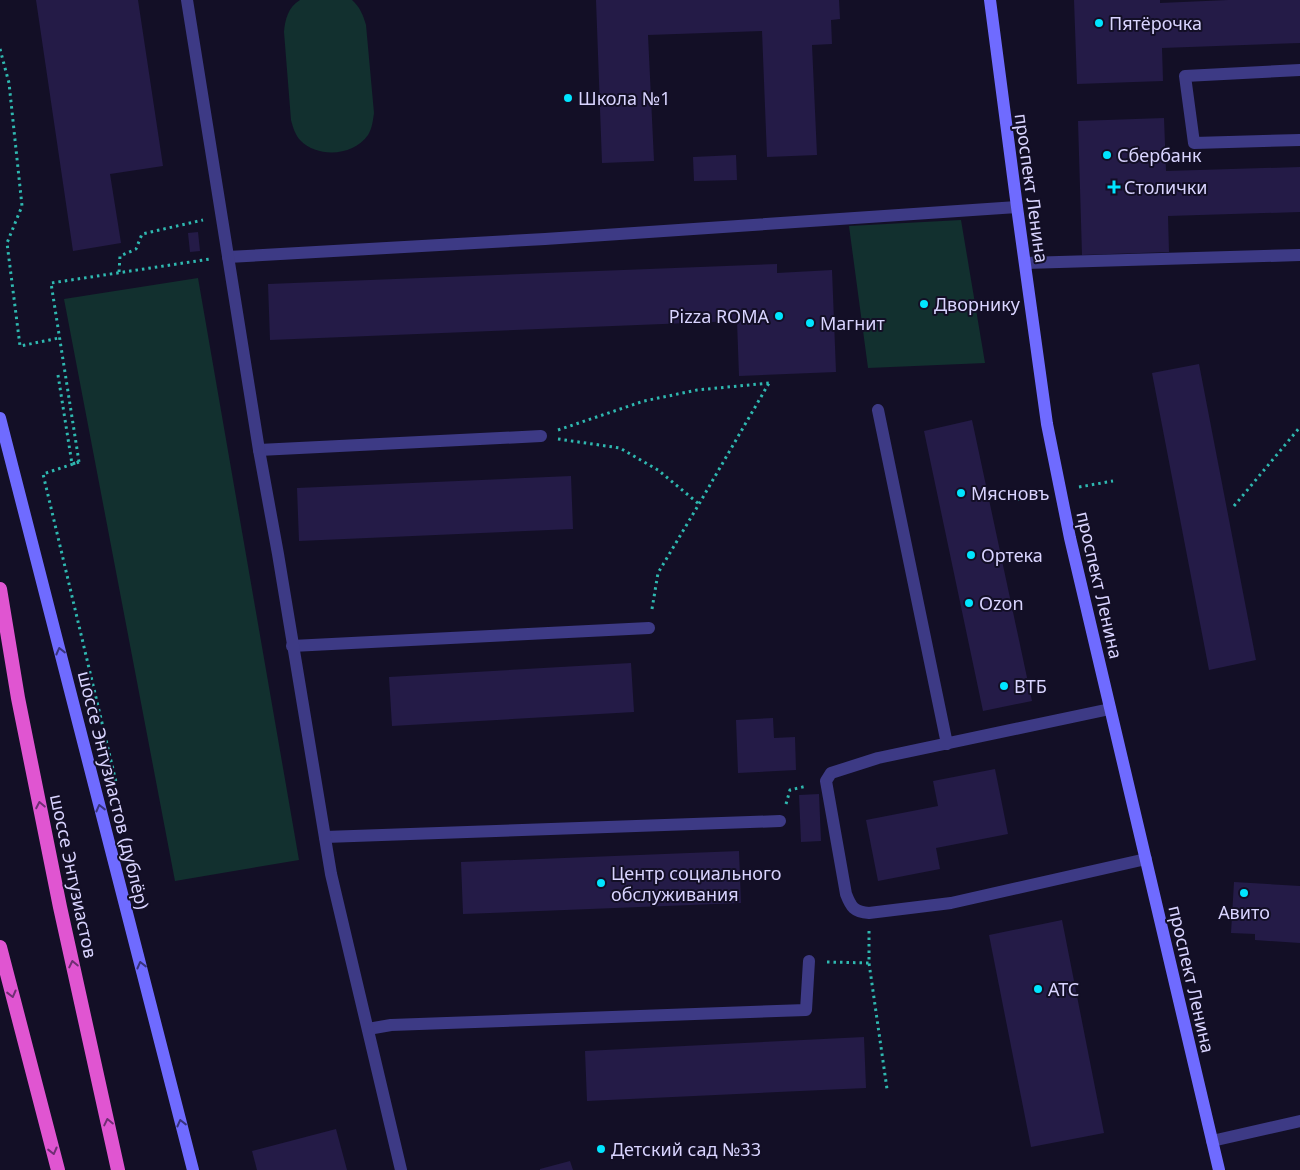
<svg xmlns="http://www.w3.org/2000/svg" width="1300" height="1170" font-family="'Noto Sans',sans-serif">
  <rect width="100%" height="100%" fill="#130f26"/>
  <path fill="#12302f" d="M300,0h52c8,7 11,15 14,25l8,88c-1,7 -2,16 -6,22 -14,21 -50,23 -67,6 -6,-6 -8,-14 -10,-21l-7,-88c1,-12 4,-25 16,-32z
    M961,220l24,143 -117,5 -19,-142z
    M198,278l101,582 -124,21 -111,-582z"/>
  <path fill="#241b47" d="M36,0h102l25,166 -53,8 11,69 -48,8z
    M596,0h243l1,19 -9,1 1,24 -20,1 5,110 -50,2 -5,-126 -114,4 6,126 -52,2z
    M1074,0h86v3l68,-3h72v43l-138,5 1,33 -86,3z
    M1164,118l2,53 134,-4v45l-132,4 1,36 -87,3 -4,-134z
    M736,155l1,25 -43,1 -1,-24z
    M198,232l2,19 -10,1 -2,-19z
    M777,264v9l55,-3 4,102 -97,4 -2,-55 -467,19 -2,-56z
    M1199,364l57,296 -47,10 -57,-297z
    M972,420l60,281 -49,10 -59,-280z
    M571,476l2,53 -274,12 -2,-53z
    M631,663l3,49 -242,14 -3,-49z
    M773,718l1,20 21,-1 1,33 -58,3 -2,-53z
    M995,769l13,65 -72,14 4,21 -62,12 -12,-61 72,-14 -5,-25z
    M819,794l2,47 -20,1 -2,-47z
    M739,851l2,52 -278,11 -2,-52z
    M1234,882l66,4v57l-45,-3v-6l-24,-1z
    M1062,920l42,213 -73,14 -42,-212z
    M864,1037l2,51 -279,13 -2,-50z
    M336,1129l11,41h-90l-5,-19z
    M570,1161l3,9h-33v-1z"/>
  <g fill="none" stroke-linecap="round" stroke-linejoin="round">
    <path stroke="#2fb8b0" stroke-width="3" stroke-dasharray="2.5 4" stroke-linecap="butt" d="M0,49l9,34 13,123 -15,37 13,103 39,-8
      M119,272l1,-16 16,-7 6,-15 61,-14
      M58,375l14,89 7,-2 -28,-179 159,-24
      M558,430l86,-29 53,-11 72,-7
      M558,439l62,9 38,22 41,34
      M79,462l-36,12 73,308
      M1079,487l34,-6
      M1018,499l25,-5
      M1234,506l66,-79
      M652,609l6,-36 41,-69 70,-121
      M786,804l4,-14 17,-4
      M869,931v32l18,126
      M827,962l42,1"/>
    <path stroke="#3d3a85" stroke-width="12" d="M1300,70l-115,6 9,67 106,-3
      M228,257l317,-18 472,-32
      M1025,263l275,-8
      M878,410l69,334
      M259,450l282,-14
      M292,646l357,-18
      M1110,709l-232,49 -47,15 -5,8 20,113c5,13 8,18 23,19l82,-10 195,-44
      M325,837l455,-16
      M368,1029l23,-4 415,-15 3,-49"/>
    <path stroke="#3d3a85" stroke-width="12" d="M187,0l72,450 19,104 53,320 70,296
      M1212,1141l88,-20"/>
    <path stroke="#6f6bff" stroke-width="12" d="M990,0l27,207 30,217 23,114 149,632
      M0,418l193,752"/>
    <path stroke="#e055d1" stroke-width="14" d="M0,589l18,109 42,209 58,263
      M0,947l58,223"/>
  </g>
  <defs><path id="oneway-chevron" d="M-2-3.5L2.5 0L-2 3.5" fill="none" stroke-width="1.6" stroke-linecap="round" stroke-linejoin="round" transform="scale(1.25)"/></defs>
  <g stroke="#38347d">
    <use href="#oneway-chevron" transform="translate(60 651) rotate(-104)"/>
    <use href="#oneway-chevron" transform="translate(100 808) rotate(-104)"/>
    <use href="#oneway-chevron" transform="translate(141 965) rotate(-104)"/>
    <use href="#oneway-chevron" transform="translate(181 1123) rotate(-104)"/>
  </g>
  <g stroke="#6f2e73">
    <use href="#oneway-chevron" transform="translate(40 805) rotate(-101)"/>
    <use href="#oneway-chevron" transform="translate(73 964) rotate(-102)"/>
    <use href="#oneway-chevron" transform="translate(12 994) rotate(76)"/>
    <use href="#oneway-chevron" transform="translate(108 1122) rotate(-102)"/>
    <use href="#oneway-chevron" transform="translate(53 1151) rotate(76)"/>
  </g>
  <g fill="#00e5ff" stroke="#130f26" stroke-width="2">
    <circle cx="1099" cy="23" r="5"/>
    <circle cx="568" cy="98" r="5"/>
    <circle cx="1107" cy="155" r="5"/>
    <path d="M1111.5 179.5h5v5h5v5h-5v5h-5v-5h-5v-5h5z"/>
    <circle cx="924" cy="304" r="5"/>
    <circle cx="779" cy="316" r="5"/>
    <circle cx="810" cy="323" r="5"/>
    <circle cx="961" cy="493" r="5"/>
    <circle cx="971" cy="555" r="5"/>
    <circle cx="969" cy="603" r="5"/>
    <circle cx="1004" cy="686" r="5"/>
    <circle cx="601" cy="883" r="5"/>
    <circle cx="1244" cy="893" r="5"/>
    <circle cx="1038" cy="989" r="5"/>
    <circle cx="601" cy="1149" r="5"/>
  </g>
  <g text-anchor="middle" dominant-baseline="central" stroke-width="4" stroke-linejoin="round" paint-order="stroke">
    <g font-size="18" fill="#d9d4ff" stroke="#130f26" text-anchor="start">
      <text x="1109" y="23">Пятёрочка</text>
      <text x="578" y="98">Школа №1</text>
      <text x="1117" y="155">Сбербанк</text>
      <text x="1124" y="187">Столички</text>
      <text x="934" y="304">Дворнику</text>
      <text x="769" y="316" text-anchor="end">Pizza ROMA</text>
      <text x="820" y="323">Магнит</text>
      <text x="971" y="493">Мясновъ</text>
      <text x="981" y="555">Ортека</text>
      <text x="979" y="603">Ozon</text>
      <text x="1014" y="686">ВТБ</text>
      <text x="611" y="873">Центр социального<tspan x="611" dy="21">обслуживания</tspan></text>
      <text x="1244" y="912" text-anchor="middle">Авито</text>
      <text x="1048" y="989">АТС</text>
      <text x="611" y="1149">Детский сад №33</text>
    </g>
    <g font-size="18" fill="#d9d4ff" stroke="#130f26">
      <text transform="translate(1032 188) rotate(82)">проспект Ленина</text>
      <text transform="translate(1100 585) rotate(77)">проспект Ленина</text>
      <text transform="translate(114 790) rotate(76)">шоссе Энтузиастов (дублёр)</text>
      <text transform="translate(74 876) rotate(78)">шоссе Энтузиастов</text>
      <text transform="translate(1192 979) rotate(77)">проспект Ленина</text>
    </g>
  </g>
</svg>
